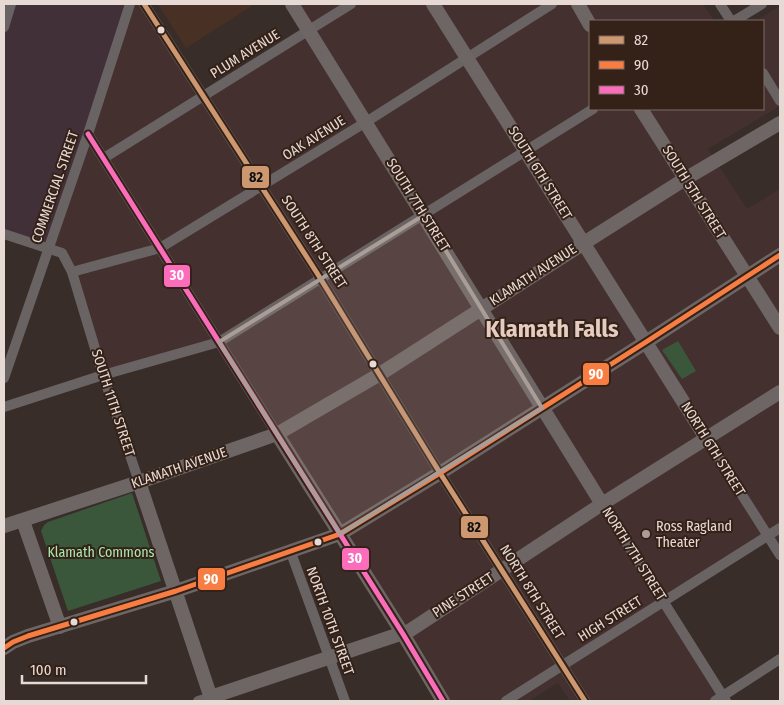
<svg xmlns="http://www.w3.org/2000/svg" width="784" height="705" font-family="'Fira Sans Condensed',sans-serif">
  <rect width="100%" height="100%" fill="#382d28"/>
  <path fill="#44302f" d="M130,4h14l61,92 103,-66 -16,-26h411l12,17h-125v88h173v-88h-7l24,-15v100l-72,43 39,60 33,-20v366l-12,-19 -104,66 59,94 -8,5h-145l-12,-18 -29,18h-86l-224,-359 -116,33 -35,-112 -19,-15z"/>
  <path fill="#423038" d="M4,4h126l-81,244 -45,-16z"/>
  <path fill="#483025" d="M158,4h97l-69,44z"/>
  <path fill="#3a573b" d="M678,341l18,30 -14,8 -20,-29z
    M132,493l29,88 -93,30 -27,-80 3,-6 4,-3z"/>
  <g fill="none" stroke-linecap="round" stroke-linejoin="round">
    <path stroke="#696463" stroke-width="10" d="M144,4l173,269 123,200 145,228
      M720,4l11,17
      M734,21l28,-17
      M4,27l7,-23
      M763,73l17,28
      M88,134l189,300
      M104,158l247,-154
      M4,234l58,19 10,19 88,-24 206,-126 186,-118
      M72,272l31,103 36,107
      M4,378l84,-244 42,-130
      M4,407l99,-32 116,-33 374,-233
      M706,438l74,117
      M602,504l124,197
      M290,550l55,151
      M198,701l13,-4
      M506,701l274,-173
      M715,701l65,-42"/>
    <path stroke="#6d6664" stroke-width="14" d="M292,4l310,500
      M433,4l273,434
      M578,4l12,21
      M641,109l139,219
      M277,434l126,200 40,67
      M139,482l73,219
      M23,521l37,106
      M4,526l135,-44 138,-48 103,-60 204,-131 101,-64 95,-56
      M4,648l9,-6 15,-6 148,-45 164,-57 100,-61 206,-131 134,-87
      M211,697l198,-66 193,-127 178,-112"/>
    <g stroke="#342118" stroke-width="9">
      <path id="bus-1" d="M144,4l173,269 123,200 145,228"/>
    </g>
    <g stroke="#342118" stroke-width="9">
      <path id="bus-2" d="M4,648l9,-6 15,-6 148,-45 164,-57 100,-61 206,-131 134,-87"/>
    </g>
    <g stroke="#342118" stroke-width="9">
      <path id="bus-3" d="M88,134l315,500 40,67"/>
    </g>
    <use href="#bus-1" stroke="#cd976f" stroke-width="5"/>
    <use href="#bus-2" stroke="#f77d43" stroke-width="5"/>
    <use href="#bus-3" stroke="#fb6dba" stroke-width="5"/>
  </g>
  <path fill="#aa9d98" fill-opacity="0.2" stroke="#aa9d98" stroke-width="4" stroke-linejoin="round" d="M424,215l118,193 -202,126 -121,-192z"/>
  <g fill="#e7dad4" stroke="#342118" stroke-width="2">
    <circle cx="161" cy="30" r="4.5"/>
    <circle cx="373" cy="364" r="4.5"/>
    <circle cx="318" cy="542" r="4.5"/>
    <circle cx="74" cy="622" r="4.5"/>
  </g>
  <circle fill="#aa9d98" stroke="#342118" stroke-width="2" cx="646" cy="534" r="5"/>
  <g text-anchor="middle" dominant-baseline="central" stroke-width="4" stroke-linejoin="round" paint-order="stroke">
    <g font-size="14" fill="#e7dad4" stroke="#342118">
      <text transform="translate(245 54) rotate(-32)">PLUM AVENUE</text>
      <text transform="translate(314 138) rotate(-32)">OAK AVENUE</text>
      <text transform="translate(540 173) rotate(58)">SOUTH 6TH STREET</text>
      <text transform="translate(55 187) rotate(-71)">COMMERCIAL STREET</text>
      <text transform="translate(694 192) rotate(58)">SOUTH 5TH STREET</text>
      <text transform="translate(418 205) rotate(58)">SOUTH 7TH STREET</text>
      <text transform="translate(314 242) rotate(57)">SOUTH 8TH STREET</text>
      <text transform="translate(533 275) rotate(-33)">KLAMATH AVENUE</text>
      <text transform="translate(113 403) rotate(72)">SOUTH 11TH STREET</text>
      <text transform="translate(713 449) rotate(58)">NORTH 6TH STREET</text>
      <text transform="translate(179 468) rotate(-19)">KLAMATH AVENUE</text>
      <text transform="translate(634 554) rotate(58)">NORTH 7TH STREET</text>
      <text transform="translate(532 592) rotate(58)">NORTH 8TH STREET</text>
      <text transform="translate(463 595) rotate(-33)">PINE STREET</text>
      <text transform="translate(610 619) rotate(-32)">HIGH STREET</text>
      <text transform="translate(330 621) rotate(70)">NORTH 10TH STREET</text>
    </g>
    <g font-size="14" fill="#e7dad4" stroke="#342118" text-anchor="start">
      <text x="656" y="526">Ross Ragland<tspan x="656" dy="16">Theater</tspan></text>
    </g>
    <g font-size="14" fill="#a9e9ae" stroke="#342118">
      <text x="101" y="552">Klamath Commons</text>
    </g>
    <g font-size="24" font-weight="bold" fill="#e6ccc0" stroke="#342118">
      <text x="552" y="329">Klamath Falls</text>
    </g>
  </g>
  <g stroke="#342118" stroke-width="2">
    <rect x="241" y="165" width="29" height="24" rx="5" fill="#cd976f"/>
    <rect x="163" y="264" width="28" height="24" rx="5" fill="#fb6dba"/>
    <rect x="582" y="362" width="28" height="24" rx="5" fill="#f77d43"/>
    <rect x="460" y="515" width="29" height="24" rx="5" fill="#cd976f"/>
    <rect x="341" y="547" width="29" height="24" rx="5" fill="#fb6dba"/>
    <rect x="197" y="567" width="29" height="24" rx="5" fill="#f77d43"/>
  </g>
  <g font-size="14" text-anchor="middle" font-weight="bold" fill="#fff">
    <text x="177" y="280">30</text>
    <text x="596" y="379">90</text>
    <text x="355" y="563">30</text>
    <text x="211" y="584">90</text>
  </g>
  <g font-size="14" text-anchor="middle" font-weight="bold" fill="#111">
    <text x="256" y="182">82</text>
    <text x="474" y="532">82</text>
  </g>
  <rect width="784" height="705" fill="none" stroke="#e7dad4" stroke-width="10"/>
  <rect x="589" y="20" width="175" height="90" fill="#342118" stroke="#7c6b63"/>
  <rect x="599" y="36" width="25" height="8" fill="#cd976f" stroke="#7c6b63"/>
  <text x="634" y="45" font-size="15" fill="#e7dad4">82</text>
  <rect x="599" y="61" width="25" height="8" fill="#f77d43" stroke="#7c6b63"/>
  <text x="634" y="70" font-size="15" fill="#e7dad4">90</text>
  <rect x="599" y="86" width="25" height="8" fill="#fb6dba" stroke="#7c6b63"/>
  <text x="634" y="95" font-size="15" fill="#e7dad4">30</text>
  <path d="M22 675v8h124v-8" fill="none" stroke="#e7dad4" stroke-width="2.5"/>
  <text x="30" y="675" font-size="15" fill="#e7dad4" stroke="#342118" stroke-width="4" paint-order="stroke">100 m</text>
</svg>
